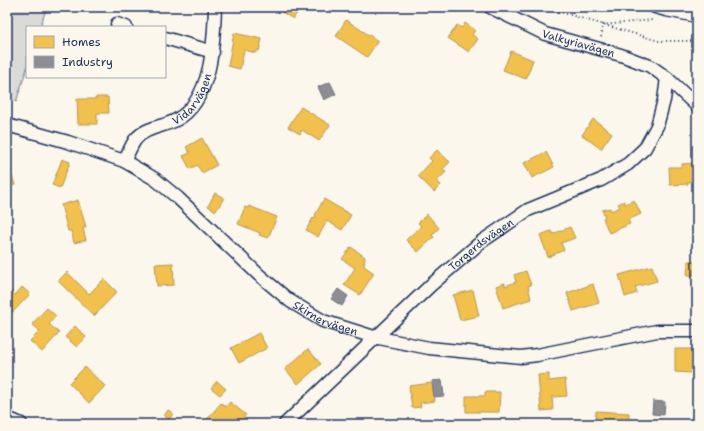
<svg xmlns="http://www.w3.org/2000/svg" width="704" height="431" font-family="'Shantell Sans',sans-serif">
  <rect width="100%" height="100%" fill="#fbf7ec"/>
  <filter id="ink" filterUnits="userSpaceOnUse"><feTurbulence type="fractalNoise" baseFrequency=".025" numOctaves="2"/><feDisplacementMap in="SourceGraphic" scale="8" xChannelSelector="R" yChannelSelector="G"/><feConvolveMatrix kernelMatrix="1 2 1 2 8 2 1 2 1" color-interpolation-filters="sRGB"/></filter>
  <g filter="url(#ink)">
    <path fill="#dadad7" stroke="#7a849a" d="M7,7h40l-7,20h-13v41l-11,34 -9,-6z"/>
    <path fill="#f2c14e" stroke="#b29553" d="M278,7h23l-8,12 -16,-10z
      M346,20l32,21 -11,16 -31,-21z
      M465,23l10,7 -3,5 6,4 -9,13 -21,-14 9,-13 5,3z
      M234,33l28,6 -3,12 -2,-1 -1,3 -12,-3 -4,19 -12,-3z
      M511,51l22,9 -7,19 -23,-9z
      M96,97h12l1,16h-12v11h-19l-1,-25h19z
      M301,107l29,18 -11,16 -17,-11 -2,4 -12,-7z
      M593,119l19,14 -11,16 -19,-14z
      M202,138l15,27 -15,8 -5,-8 -7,4 -7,-13 7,-3 -4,-6z
      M437,150l13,12 -7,7 3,3 -9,9 4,4 -7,7 -16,-16 14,-15 -3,-3z
      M546,152l8,15 -22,11 -8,-15z
      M62,159l8,3 -10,26 -8,-3z
      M8,163l7,22 -8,3v-24z
      M697,163v18l-9,1v2l-18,1 -1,-18h13v-3z
      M215,193l9,5 -8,13 -8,-5z
      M324,199l27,16 -9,15 -15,-9 -9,16 -12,-7 7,-12 2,1 1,-3 -1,-1z
      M78,200l8,27 -3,1 3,12 -12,3 -3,-12h-3l-7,-26z
      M634,200l7,14 -13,6 2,4 -21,9 -6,-15 2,-1 -3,-7 8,-2 1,3 9,-4 -2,-3 6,-3 1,3z
      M249,206l28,11 -9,21 -9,-3 1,-2 -22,-9 7,-17 3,1z
      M427,214l12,14 -7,7 2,2 -16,15 -12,-12 15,-14 -3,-3z
      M570,227l5,11 -14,5 3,7 -16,7 -8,-22 11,-4 2,3z
      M351,247l14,10 -1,9 10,7 -14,22 -16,-10 11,-17 -13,-9z
      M688,261h9v14h-10z
      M173,263l1,22 -17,1 -2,-22z
      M652,266l5,15 -22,6 2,6 -12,4 -6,-22z
      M526,271l5,14 -3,1 3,13 -28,9 -7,-22 9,-3v3l11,-4 -2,-7z
      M67,272l22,22 15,-15 13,13 -23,24 -36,-35z
      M593,284l6,19 -26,8 -6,-18z
      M22,287l8,7 -17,18 -6,-4v-20l8,7z
      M473,290l6,26 -19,4 -7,-25z
      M47,308l9,8 -7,8 10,9 -17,19 -12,-11 10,-10 -8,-7z
      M75,326l11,11 -9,10 -12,-10z
      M259,333l8,15 -28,15 -8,-15z
      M308,349l13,15 -23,20 -13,-15z
      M675,349h18v2h4v16h-4l-1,6 -17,-1z
      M85,367l20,19 -16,17 -20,-20z
      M549,374v7l16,-2 2,17 -15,1 1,13 -12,1 -3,-36z
      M217,381l9,8 -6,6 -9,-7z
      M432,383l3,18 -15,2 1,4 -9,1 -3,-22z
      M485,392h15l-1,20h-33v-16h19z
      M230,402l16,13 -8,9h-35l18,-21 5,4z
      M168,410l5,3 -3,6 -6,-3z
      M596,411l33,2v11h-34z"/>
    <path fill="#8d8d92" stroke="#6b7182" d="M330,82l6,12 -12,6 -6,-13z
      M338,289l10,7 -6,10 -11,-7z
      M442,380l2,16 -10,1 -2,-16z
      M653,401l12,1 -1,13 -12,-1z"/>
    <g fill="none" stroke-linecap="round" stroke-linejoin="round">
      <g stroke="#1b2f5e" stroke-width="15">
        <g id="street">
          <path id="s1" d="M490,7l55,27 76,21 29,11 17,12 30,28"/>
          <path d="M655,7l11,3 31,6"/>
          <path d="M117,24l9,3"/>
          <path d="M165,38l48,14"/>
          <path id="s2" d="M7,125l61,17 56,19 31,18 23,19 81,77 31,26 33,20 51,16 55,11 92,9 16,-2 120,-24h40"/>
          <path id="s3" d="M124,161c4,-7 7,-15 11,-21 10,-13 28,-13 41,-20 36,-19 38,-78 39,-113"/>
          <path d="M7,418l14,6"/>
          <path id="s4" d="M285,424l146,-139 50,-43 47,-32 73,-30 27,-16 17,-16 12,-22 7,-26 3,-22"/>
        </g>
      </g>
      <path stroke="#1b2f5e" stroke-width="2" stroke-dasharray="1 3" stroke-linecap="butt" d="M543,7l116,34h38
        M601,37l2,-12 49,-5"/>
      <use href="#street" stroke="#fbf7ec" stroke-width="12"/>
    </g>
  </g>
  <g text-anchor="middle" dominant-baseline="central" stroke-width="4" stroke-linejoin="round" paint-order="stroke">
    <g font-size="11" fill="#1b2f5e" stroke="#fbf7ec">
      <text stroke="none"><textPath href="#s1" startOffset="96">Valkyriavägen</textPath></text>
      <text stroke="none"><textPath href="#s3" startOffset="97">Vidarvägen</textPath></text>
      <text stroke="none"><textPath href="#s4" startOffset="266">Torgerdsvägen</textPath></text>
      <text stroke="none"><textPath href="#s2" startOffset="380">Skirnervägen</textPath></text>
    </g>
  </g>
  <rect width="704" height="431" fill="none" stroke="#fbf7ec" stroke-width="24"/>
  <rect x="12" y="12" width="680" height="407" fill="none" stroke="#1b2f5e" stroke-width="1.5" filter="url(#ink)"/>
  <rect x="26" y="26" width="140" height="52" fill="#fbf7ec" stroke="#a1a7b3"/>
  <rect x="34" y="36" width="20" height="12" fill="#f2c14e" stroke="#a1a7b3"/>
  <text x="62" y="46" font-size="12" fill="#1b2f5e">Homes</text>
  <rect x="34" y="56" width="20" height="12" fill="#8d8d92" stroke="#a1a7b3"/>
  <text x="62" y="66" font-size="12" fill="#1b2f5e">Industry</text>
</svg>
